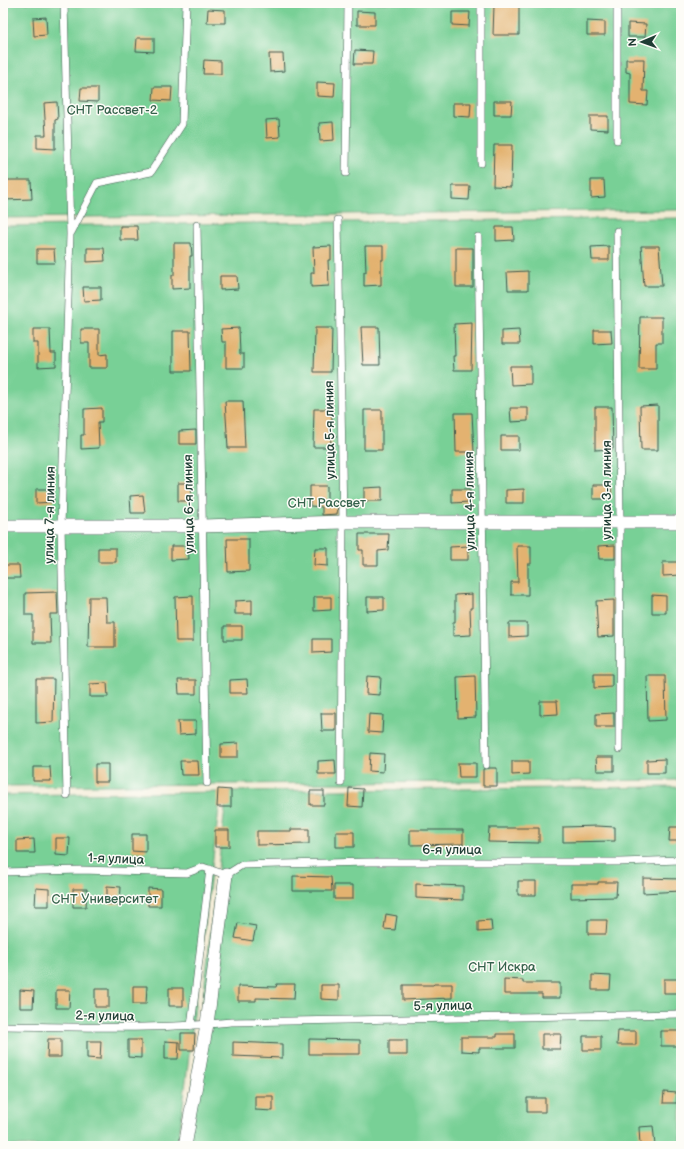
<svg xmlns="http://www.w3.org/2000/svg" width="684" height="1149" font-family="'Balsamiq Sans',sans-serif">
  <rect width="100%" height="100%" fill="#fdfcf7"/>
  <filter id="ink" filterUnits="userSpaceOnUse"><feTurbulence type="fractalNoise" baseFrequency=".025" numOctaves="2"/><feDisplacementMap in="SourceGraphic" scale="8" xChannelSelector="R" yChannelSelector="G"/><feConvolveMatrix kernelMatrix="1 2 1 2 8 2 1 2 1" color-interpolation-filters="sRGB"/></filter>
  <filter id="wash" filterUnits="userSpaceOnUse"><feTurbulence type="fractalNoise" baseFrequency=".012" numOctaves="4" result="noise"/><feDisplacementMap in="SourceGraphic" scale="16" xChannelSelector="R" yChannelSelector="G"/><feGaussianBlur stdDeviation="0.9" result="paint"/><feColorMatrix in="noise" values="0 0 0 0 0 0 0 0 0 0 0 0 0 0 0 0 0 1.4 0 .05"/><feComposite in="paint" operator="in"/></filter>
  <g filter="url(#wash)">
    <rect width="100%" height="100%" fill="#f3ebd4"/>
    <path fill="#78d096" stroke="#4c8665" d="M3,3h678v207l-678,8z
      M681,218v562l-678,6v-560z
      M681,787v359h-495l41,-355z
      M221,792l-43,354h-175v-351z"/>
    <g id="blocks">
      <path fill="#e3b26f" d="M494,5l25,1v29h-26z
        M208,9l17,1v13h-18z
        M357,11l18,1v13h-18z
        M452,12h18l-1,14 -17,-1z
        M46,17l1,18 -13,1 -1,-18z
        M587,21l18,1v13h-18z
        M628,23l18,1 -1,13h-17z
        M137,38h17v14l-18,-1z
        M355,50l18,1 -1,13h-18z
        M269,54h14l1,17 -14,1z
        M626,59h18l-1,32h5l-1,14 -17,-1v-31l-4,-1z
        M204,60l17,1v13h-18z
        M317,82l18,1 -1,14 -17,-1z
        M154,87h18l-1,14 -18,-1z
        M81,88h17v14l-18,-1z
        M494,101h18l-1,14h-17z
        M57,102l1,17 -3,1v29l-18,-1v-13h9l-2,-32z
        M453,103h18l-1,14 -17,-1z
        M590,116h18v14l-18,-1z
        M279,119l1,18 -13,1 -1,-18z
        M333,122l1,18 -14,1 -1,-18z
        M494,145h18l-1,42 -18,-1z
        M4,180h27l1,19 -28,1z
        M591,180h13l1,17 -14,1z
        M452,186h18l-1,14 -17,-1z
        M120,226h17l1,14h-18z
        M496,227h17l1,13 -18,1z
        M174,243h17l1,13h-2v32l-18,1v-14h2z
        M331,246v14h-3l1,26 -18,1v-14h3l-1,-26z
        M365,246h18v14h-2v25l-17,1v-14h2z
        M609,246v14h-17l-1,-13z
        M641,246h18l3,40h-18z
        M87,248h17l1,13 -18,1z
        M456,248h17v39h-17z
        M37,249h17l1,14h-18z
        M528,271v19h-20l-1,-18z
        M220,276h17l1,13 -18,1z
        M83,287h18v13l-17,1z
        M640,317h22v26h-6v26h-17z
        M472,323l-1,47h-17l-1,-14h2l-1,-32z
        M361,327h18l1,38h-17z
        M239,328l1,26h4v14h-18v-26h-4l-1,-13z
        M315,328h17l-1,44h-17z
        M33,329h17l1,24h5v13l-18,1v-24h-5z
        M81,329h18v26l8,-1v14h-18v-25h-8z
        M519,330l1,14h-18v-13z
        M594,330h17l1,13 -18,1z
        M173,331h17l1,40h-18z
        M510,366h21v18l-20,1z
        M225,401h18l2,47h-17z
        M658,405v45h-17l-1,-44z
        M595,407h17l1,42 -18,1z
        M102,408v14h-4l1,26 -18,1v-14h3v-26z
        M510,408h18v13l-17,1z
        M314,409h18v13h-2l1,25h-18z
        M364,410h18v40h-18z
        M455,413h17l2,39h-18z
        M196,430v14h-17v-13z
        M501,436h18v14h-18z
        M178,483h14l-1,18h-13z
        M593,485h18v14h-18z
        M310,486h17v18h11l-1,10 -15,1v-8l-12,-1z
        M382,487v14h-18v-13z
        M36,489h17l1,13 -18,1z
        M452,489h18v13l-18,1z
        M524,489v14h-18v-13z
        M143,495l2,18h-14l-1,-17z
        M359,534h30l-1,16 -10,1v14h-15v-15h-4z
        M227,539h22v32l-21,1z
        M615,545v14h-16l-1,-13z
        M171,546h17l1,13 -18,1z
        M468,546v14h-18v-13z
        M517,546h14v18h-3v31h-17v-13h7z
        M98,548h18v14h-18z
        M315,548h13v18l-14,-1z
        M663,562h18v13l-18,1z
        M3,565h16l1,13h-17z
        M57,592l1,22h-8l1,29h-18v-28h-8v-22z
        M472,594v14h-2l1,27 -18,1v-14h2v-27z
        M652,595l14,1v17h-14z
        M193,596v45h-17l-1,-44z
        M89,597h17l1,25h8v25h-27z
        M314,597h17v13l-17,1z
        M367,597h17v13l-17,1z
        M252,600v14h-17v-13z
        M614,600v36l-16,1 -2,-36z
        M509,623h18v13l-18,1z
        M224,626h18v14h-18z
        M313,639h18v13l-18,1z
        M594,674h18v13l-18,1z
        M367,676l14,1 -1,18 -14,-1z
        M475,676l1,41 -18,1 -1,-41z
        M647,676h18l1,44 -18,1z
        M36,679h18l-1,43 -17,1z
        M247,679l1,14h-18v-13z
        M178,680h18v14h-17z
        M107,683l1,14h-18v-13z
        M540,701h17l1,13 -18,1z
        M321,713h15v18h-14z
        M614,713v14h-18v-13z
        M369,714l14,1 -1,18 -14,-1z
        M178,721h18v13l-17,1z
        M238,743v14h-17v-13z
        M370,753l14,1 -1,18 -14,-1z
        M596,757h18v14h-17z
        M665,759v14h-18v-13z
        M335,760l1,14h-18v-13z
        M180,761h18l1,14h-18z
        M512,761h17v13l-17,1z
        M458,763h18v14h-17z
        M95,764h13v18h-13z
        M33,767h17l1,14h-18z
        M490,768h7v18h-14v-17z
        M349,788l14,1 -1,18 -14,-1z
        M218,789l13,1v17h-14z
        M310,791h14v14h-14z
        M597,826l18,1v14l-52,1v-15z
        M670,827h11v14h-12z
        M489,828h50v15l-51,-1z
        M291,829h18v15l-52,1v-14h34z
        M215,830h14v17h-14z
        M410,830h53v14l-53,1z
        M336,832h18v15h-18z
        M132,834h14v18l-14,-1z
        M56,838h14l-1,18 -13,-1z
        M34,839l1,14h-18v-13z
        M293,876l38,1 1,14h-39z
        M643,878l38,1v12l-38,2z
        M518,881h18v14h-18z
        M598,882h19l-1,15 -45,1v-14h27z
        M416,884l47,2v14l-47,-2z
        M334,885h19v14h-19z
        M107,886l14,1 -1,17h-13z
        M36,888l13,1v17h-14z
        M148,888l13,1v17h-13z
        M73,889h14l-1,18h-13z
        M386,914l11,2 -2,14 -11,-1z
        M491,920l1,11 -14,1v-11z
        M588,920h19l-1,14h-18z
        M238,923l18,3 -3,15 -18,-3z
        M592,975l19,1 -1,14h-18z
        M504,979l19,1v3h37v15h-18v-4h-38z
        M664,979h17v14h-17z
        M277,984h18l-1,15 -38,-1v3h-18v-15l38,1z
        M434,984h18v14l-49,2v-15h30z
        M321,985h18v15l-18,-1z
        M133,986h14l-1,18h-13z
        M169,988h14v18h-14z
        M95,989h14v18h-14z
        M20,990l14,1 -1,17h-13z
        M56,990h14l-1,18h-13z
        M618,1031h18v14h-19z
        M661,1031h18v15h-18z
        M181,1033h14l-1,17h-13z
        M497,1034h18v14h-36v4l-18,-1v-14h36z
        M542,1034h19l-1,15h-18z
        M583,1036h18v14h-18z
        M48,1039h13v18h-14z
        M309,1039l51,1v14h-51z
        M128,1040h13v18l-13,-1z
        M389,1040h18v15h-18z
        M87,1041h14l-1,18 -13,-1z
        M165,1041l14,1 -1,17h-13z
        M233,1042l49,2v14l-49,-2z
        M664,1092l13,1v10h-14z
        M255,1096h18v15l-18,-1z
        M527,1098h18v14h-18z
        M653,1126l2,19 -15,1 -1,-19z"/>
    </g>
  </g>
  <g filter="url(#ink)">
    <use href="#blocks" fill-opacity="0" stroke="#3f574c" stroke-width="1"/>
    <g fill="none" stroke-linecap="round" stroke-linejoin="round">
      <g stroke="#3f574c" stroke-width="8">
        <path id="lane" d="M64,3l6,231 -9,292 6,269
          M481,3v160
          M617,3v137
          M346,173l2,-170
          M338,220l5,302 -2,261
          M197,225l10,558
          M617,231l3,290 -1,228
          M71,233l26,-50 54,-11 31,-48 4,-121
          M478,237l8,528
          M3,872l78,-2 106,3 16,-6 23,8 16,-10 127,-3h251l61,-2
          M3,1026c76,1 152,4 228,-4l450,-8
          M191,1026l19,-157"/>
      </g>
      <g stroke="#3f574c" stroke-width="14">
        <path id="street" d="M3,526h199l141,-4h338
          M185,1146l22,-122 19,-149"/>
      </g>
      <use href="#lane" stroke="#fff" stroke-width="7"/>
      <use href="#street" stroke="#fff" stroke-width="13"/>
    </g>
  </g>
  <g text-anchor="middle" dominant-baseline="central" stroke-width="3" stroke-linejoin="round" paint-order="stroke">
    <g font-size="13" fill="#35624c" stroke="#fdfcf7">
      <text x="112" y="110">СНТ Рассвет-2</text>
      <text x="327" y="503">СНТ Рассвет</text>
      <text x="105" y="899">СНТ Университет</text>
      <text x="502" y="967">СНТ Искра</text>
    </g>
    <g font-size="13" fill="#1f3d34" stroke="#fdfcf7">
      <text transform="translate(330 430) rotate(-91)">улица 5-я линия</text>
      <text transform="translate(607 490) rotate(-90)">улица 3-я линия</text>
      <text transform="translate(470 501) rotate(-91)">улица 4-я линия</text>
      <text transform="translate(189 504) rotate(-91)">улица 6-я линия</text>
      <text transform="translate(50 515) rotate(-89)">улица 7-я линия</text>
      <text x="452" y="850">6-я улица</text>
      <text transform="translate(116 859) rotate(2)">1-я улица</text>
      <text transform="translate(443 1006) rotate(-1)">5-я улица</text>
      <text transform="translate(105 1016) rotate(1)">2-я улица</text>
    </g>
  </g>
  <rect width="684" height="1149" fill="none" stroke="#fdfcf7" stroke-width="16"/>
  <g transform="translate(642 42) rotate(268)" stroke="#fdfcf7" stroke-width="3" paint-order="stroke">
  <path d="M0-3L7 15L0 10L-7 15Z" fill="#1f3d34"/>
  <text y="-6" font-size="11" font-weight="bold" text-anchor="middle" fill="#1f3d34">N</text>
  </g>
</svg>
